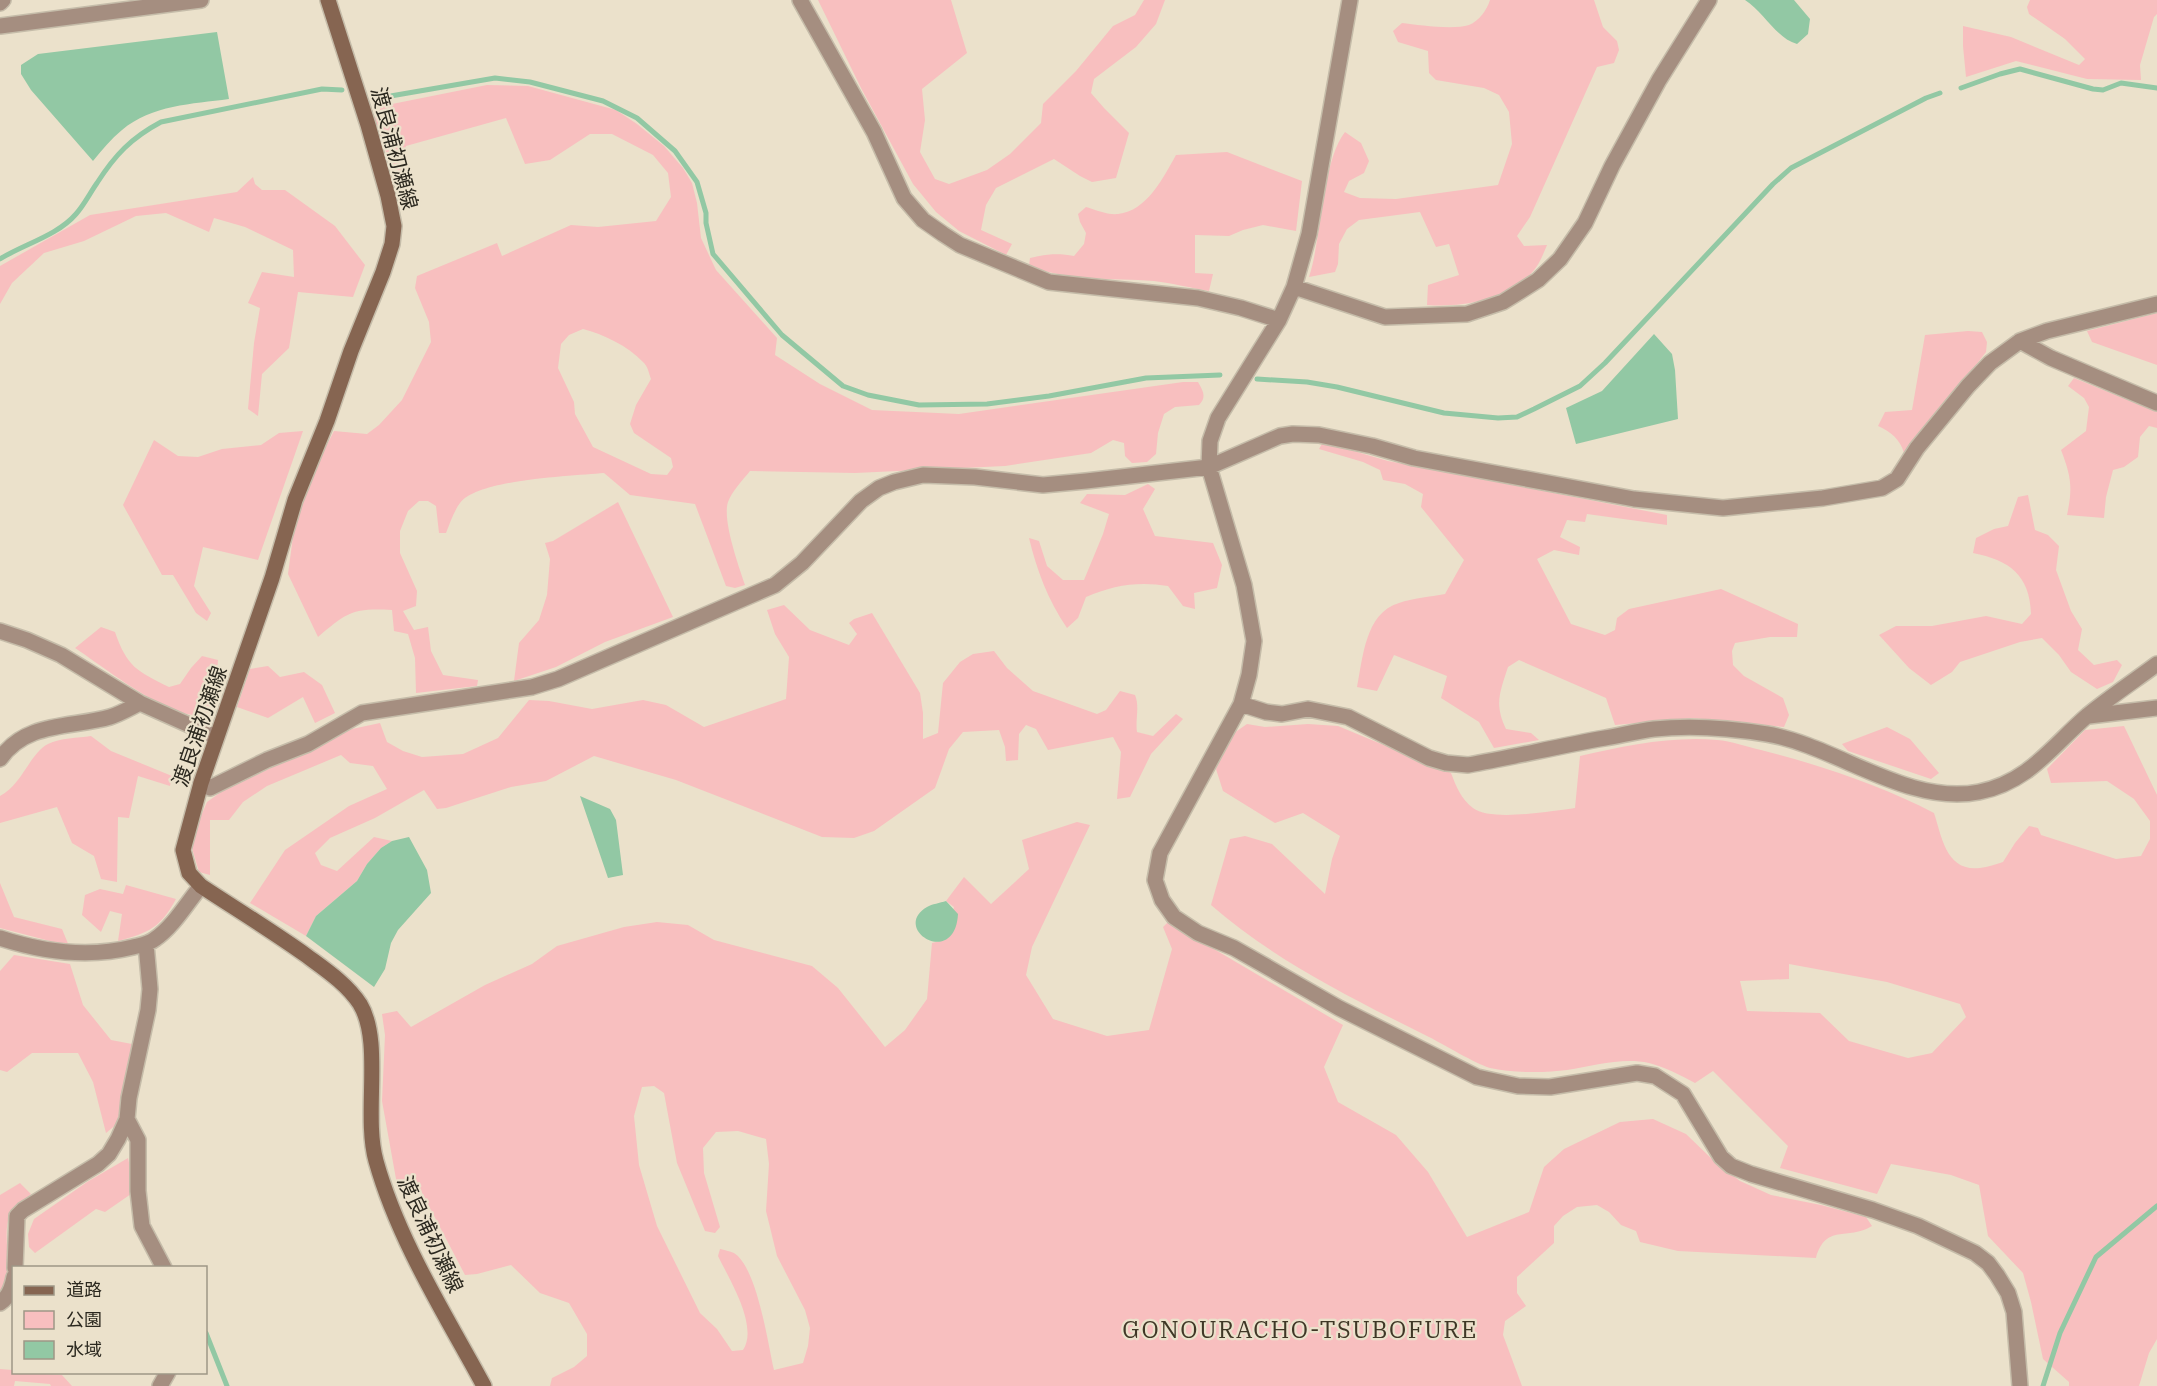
<svg xmlns="http://www.w3.org/2000/svg" width="2157" height="1386" font-family="'IBM Plex Serif','Noto Sans JP',serif">
  <rect width="100%" height="100%" fill="#ebe1cb"/>
  <path fill="#f8bfbf" fill-rule="evenodd" d="M818,0h133l16,53 -45,36 3,31 -5,32 15,27 14,5 38,-14 23,-16 31,-31 2,-19 33,-33 37,-45 22,-11 9,-15h21l-9,24 -20,23 -42,32 -3,14 13,15 25,25 -13,45 -24,4 -12,-6 -26,-17 -58,29 -10,17 -5,25 31,14 -6,11 -47,-24 -23,-19 -23,-28 -52,-96z
    M1490,0h104l9,27 14,14 2,9 -5,13 -17,4 -67,150 -13,19 7,10 23,-1c-3,7 -6,15 -10,21 -22,33 -74,42 -110,39l1,-20 31,-10 -10,-31 -13,3 -16,-35 -61,8 -12,9 -8,15 -1,20 -3,8 -26,5c13,-39 13,-116 36,-145l16,11 8,18 -5,12 -15,8 -5,11 16,6 36,1 102,-14 14,-41 -3,-32 -10,-17 -15,-7 -48,-8 -7,-7 -1,-22 -30,-9 -5,-11 9,-8c16,2 51,7 67,2 10,-4 18,-15 21,-25z
    M2030,0h127v14l-3,3 -14,48 1,15 -54,-1 -71,-18 -50,16 -3,-31v-20l48,11 68,28 6,-6 -20,-20 -36,-25 -2,-7z
    M487,85l41,1 88,24 21,14 27,22 19,22 9,15 5,20 4,35 15,32 61,68 -2,17 45,29 52,26 87,4 224,-32h15c5,9 9,15 1,23l-24,2 -11,7 -6,19 -2,21 -9,8 -15,1 -7,-7 -1,-13 -11,-3 -22,13 -86,13 -150,7 -105,-2c-7,9 -18,20 -22,31 -6,18 11,65 17,83l-10,3 -9,-2 -31,-82 -65,-9 -26,-22c-31,3 -126,6 -144,30 -6,8 -10,20 -14,30h-7l-3,-27 -8,-5h-9l-11,10 -8,20v22l17,38 -1,15 -13,5 11,19 14,-3 3,24 12,24 35,5 -1,6 -61,7 -1,-35 -7,-24 -14,-3 -2,-21c-40,-2 -44,2 -74,27l-30,-63 6,-45 20,-59 20,-39 33,3 12,-9 23,-25 29,-58 -2,-20 -14,-34 2,-12 80,-33 5,13 69,-31 27,2 58,-6 15,-24 -3,-24 -15,-18 -41,-21h-22l-40,26 -25,4 -19,-46 -100,28 -3,28 -9,3 -19,-59 7,-12zM583,329c20,5 45,17 60,33 5,4 6,12 8,17l-15,26 -6,19 4,9 37,25 2,9 -6,8 -16,-1 -58,-27 -18,-33 -1,-12 -16,-34 3,-24 8,-9z
    M1227,152l75,29 -6,50 -33,-6 -20,5 -14,6 -34,-1v38l18,1 -4,17c-18,-3 -37,-8 -55,-10 -42,-3 -85,0 -125,-15l1,-8c15,-4 29,-5 44,-2l10,-12 2,-11 -6,-11 -2,-8 8,-7c10,3 21,8 32,7 29,-3 45,-36 58,-59z
    M253,177l2,7 7,6h23l50,36 30,39 -12,32 -55,-5 -9,56 -27,26 -4,42 -10,-7 6,-66 6,-35 -12,-5 14,-31 32,5 -1,-27 -48,-23 -31,-9 -5,14 -43,-19 -30,3 -52,25 -40,12 -32,30 -12,21v-38l90,-51 147,-23z
    M2157,313v52l-65,-23 -5,-11z
    M1968,331l14,1 5,10 -1,10 -63,82 -19,19c-4,-14 -13,-21 -26,-27l7,-14 27,-2 13,-75z
    M2074,378l83,34v16l-8,-2 -9,11 -2,20 -14,10 -11,3 -7,27 -2,21 -37,-3c6,-28 4,-39 -6,-65l25,-19 3,-24 -5,-9 -16,-12z
    M303,431l-45,129 -55,-13 -9,39 17,27 -4,8 -11,-8 -23,-38h-11l-39,-70 31,-65 24,16 20,1 24,-8 39,-4 18,-12z
    M1323,442l65,19 279,54v10l-80,-11 -2,8 -18,-2 -7,17 20,10 -1,8 -25,-5 -17,9 34,65 34,11 10,-5 2,-12 12,-9 92,-20 77,35 -1,13h-27l-35,6 -3,8 1,14 11,11 39,22 6,17 -5,12 -91,-9 -78,7 -9,-27 -87,-38 -11,7c-8,25 -14,37 -2,62l25,4 8,7 -45,8 -15,-26 -38,-24 6,-22 -53,-21 -17,36 -20,-4c6,-29 8,-74 42,-84 14,-5 31,-6 46,-9l19,-34 -43,-53 2,-13 -18,-10 -22,-4 -3,-10 -17,-8 -44,-13z
    M1148,484l7,5 -12,20 12,27 58,7 9,22 -5,23 -23,5 1,16 -12,-3 -15,-20c-29,-5 -55,-1 -82,11l-8,21 -11,10c-19,-28 -30,-57 -38,-90l10,3 8,25 16,14h21l19,-46 6,-20 -29,-11 7,-9 38,1z
    M2028,495l7,35 13,5 11,11 -3,24 15,41 11,18 -4,21 16,15 23,-5 5,5 -9,17 -16,7 -26,-17 -12,-17 -17,-17 -22,4 -60,20 -8,10 -21,13 -22,-17 -30,-33 17,-9h36l54,-10 36,8 9,-10c-1,-39 -22,-54 -58,-61l3,-15 18,-9 14,-3 10,-29z
    M618,502l55,115 -68,25 -49,25 -42,14 5,-38 20,-23 8,-25 3,-36 -5,-16 8,-2z
    M784,605l26,25 39,15 8,-11 -8,-11 5,-4 18,-6 48,80 3,20v26l15,-6 5,-50 17,-21 13,-8 21,-3 13,17 26,23 64,23 9,-4 14,-19 15,4c5,12 0,25 2,37l16,4 23,-22 7,5 -32,35 -21,43 -13,2 4,-47 -8,-15 -65,13 -12,-21 -10,-4 -7,9 -1,26 -12,1 -1,-14 -6,-17 -36,2 -14,17 -14,39 -61,43 -20,7 -32,-1 -146,-57 -82,-24 -48,25 -35,6 -65,21 -9,1 -13,-19 -49,28 -45,20 -15,15 6,12 16,6 37,-34 18,4 -11,7 -14,16 -10,17 -41,35 -10,20 -56,-33 35,-53 64,-44 38,-17 -14,-23 -23,-3 -9,-8 -74,31 -24,16 -14,18h-19v55l-11,-3 -7,-24 3,-18 12,-28 14,-10 131,-63 28,-6 7,19 16,9 19,6 41,-3 35,-16 31,-38 20,1 43,8 51,-9 23,5 38,22 82,-28 3,-42 -14,-23 -8,-24z
    M101,627l14,5c12,35 22,39 54,55l11,-3 11,-16 11,-12 16,4 -4,42 -8,13c-34,7 -102,-48 -131,-67z
    M268,666l12,11 24,-5 18,13 13,28 -20,10 -12,-26 -35,21 -31,-11 13,-38z
    M1247,724l18,3 43,-3 30,2 113,47c5,13 10,26 22,35 18,14 79,3 102,0l5,-52c45,-10 91,-20 137,-16 14,1 30,7 44,10 56,14 122,36 173,63 8,24 12,59 46,55 8,-1 16,-4 23,-6l12,-19 14,-17 9,2 3,7 75,24 25,-3 9,-17v-18l-16,-22 -27,-18 -56,2 -4,-14 38,-39 39,-4 33,69v544l-8,14 -10,33h-70v-4l-26,-23 -12,-57 -8,-29 -35,-37 -9,-51 -28,-10 -60,-11 -14,30 -97,-26 8,-22 -75,-75 -18,12c-15,-8 -30,-16 -46,-20 -27,-6 -55,3 -82,7 -22,3 -55,3 -77,-2 -16,-5 -45,-23 -61,-31 -76,-38 -154,-76 -218,-132l19,-66 15,-3 27,8 53,50 7,-35 8,-23 -37,-23 -28,10 -52,-32 -7,-22 18,-36zM1789,964l98,18 73,22 6,13 -34,36 -24,5 -59,-17 -29,-28 -73,-2 -7,-30 49,-2z
    M1887,727l23,12 29,34 -8,6 -83,-28 -6,-7z
    M91,736l20,15 61,25 -2,10 -32,-10 -9,42 -11,-1 -1,65 -16,-3 -7,-23 -22,-13 -15,-36 -57,16v-27c22,-11 30,-43 48,-52 12,-6 30,-6 43,-8z
    M1077,822l13,3 -58,122 -6,28 27,44 54,17 42,-6 23,-81 -9,-22 5,-5 175,103 -19,42 14,35 58,33 32,37 39,65 62,-25 15,-45 20,-18 56,-27 33,-3 33,15 28,27 26,20 31,14 50,10 45,12 6,9c-25,15 -46,-3 -56,32l-138,-7 -38,-9 -4,-11 -15,-6 -12,-13 -12,-7 -20,2 -14,9 -9,10v17l-37,34v16l9,13 -21,15 -2,14 19,51h-972l2,-8 22,-11 13,-11v-22l-18,-31 -29,-10 -29,-28 -34,9 -12,1 -45,-86 -22,1 -16,-89 3,-66 -3,-21 15,-3 14,16 74,-42 47,-21 25,-18 67,-19 33,-5 31,3 26,15 98,26 26,22 47,59 20,-17 22,-31 5,-56 13,-3 9,-33 -8,-6 18,-24 27,27 38,-35 -7,-29zM654,1086l10,7 13,70 28,68 10,2 5,-6 -16,-54 -1,-25 13,-16 22,-1 28,8 3,25 -3,47 11,45 28,54 5,18 -2,18 -5,17 -29,7c-6,-26 -17,-103 -40,-117 -4,-2 -10,-3 -14,-4l-2,7c11,23 41,70 25,94l-11,1 -15,-22 -17,-16 -43,-87 -18,-61 -5,-49 8,-29z
    M0,883l14,34 48,12 7,17 -69,-18z
    M126,885l50,14c-15,28 -27,34 -58,42l4,-27 -12,-3 -9,21 -19,-17 3,-20 15,-6 23,5z
    M14,955l56,9 13,41 28,35 21,4 -14,79 -12,10 -13,-51 -15,-29h-46l-25,19 -7,-2v-99z
    M128,1158l4,18 -1,18 -26,18 -9,-3 -61,44 -6,-6 -1,-13 6,-15 53,-37z
    M20,1183l11,11c-6,6 -17,13 -21,20 -10,25 7,57 -10,80v-99z
    M0,1369l13,1 1,2 48,3 10,11h-21l-1,-2 -35,-3 -1,5h-14z"/>
  <path fill="#92c8a4" d="M1745,0h49l16,19 -2,15 -11,10c-21,-6 -33,-32 -52,-44z
    M217,32l12,67c-37,5 -77,6 -107,31 -11,9 -20,20 -29,31l-62,-71 -10,-16v-9l17,-11z
    M1654,334l18,20 3,16 3,49 -102,25 -10,-36 36,-17z
    M580,796l30,13 6,11 7,55 -15,3z
    M409,837l18,33 4,23 -33,37 -7,13 -6,26 -11,18 -68,-51 10,-20 41,-35 10,-17 14,-16 11,-7z
    M946,901l12,13c-3,55 -68,15 -31,-7 5,-3 13,-4 19,-6z"/>
  <g fill="none" stroke-linecap="round" stroke-linejoin="round">
    <path stroke="#92c8a4" stroke-width="5" d="M1961,88l39,-14 20,-5 73,20 10,1 18,-7 36,5
      M379,98l116,-20 35,4 73,19 34,17 38,33 22,31 9,31v10l7,31 69,81 61,51 25,9 51,10 68,-1 62,-8 97,-18 74,-3
      M0,259c24,-15 57,-23 76,-45 8,-9 14,-21 21,-31 18,-28 34,-45 64,-61l161,-33 20,1
      M1257,379l50,3 30,5 107,26 54,5 19,-1 17,-8 46,-23 25,-23 168,-179 18,-16 135,-70 14,-5
      M206,1333l21,53
      M2043,1386l17,-53 36,-76 61,-51"/>
    <g stroke="#c5bca9" stroke-width="18">
      <path id="street" d="M800,0l74,132 30,66 19,22 20,14 17,11 89,37 149,16 43,10 38,12
        M1350,0l-41,234 -15,53 -15,33 -61,98 -8,23 -1,26 35,118 10,56 -5,34 -8,29 -81,149 -5,27 7,20 12,17 24,16 36,15 105,60 138,69 41,9 32,1 87,-14 18,3 28,18 38,63 10,9 20,8 122,36 45,16 57,27 13,10 9,12 11,18 6,19 6,74
        M0,3l3,-3
        M0,26l201,-26
        M1294,287l91,30 82,-3 36,-12 35,-22 22,-21 25,-36 27,-57 47,-86 50,-80
        M2020,341l31,17 106,45
        M0,631l27,9 34,15 79,48 76,34
        M1241,704l25,8 16,2 26,-5 40,8 81,41 17,5 22,2c46,-8 91,-19 137,-27 17,-3 33,-7 49,-9 38,-4 76,-1 113,5 70,12 140,72 212,58 50,-10 73,-46 109,-77 22,-18 46,-34 69,-51
        M2089,716l68,-8
        M0,759c26,-38 72,-31 110,-42 10,-3 20,-9 30,-14
        M201,783l9,5 57,-28 41,-16 54,-31 170,-26 26,-8 217,-94 27,-22 59,-62 18,-13 15,-6 29,-7 52,2 68,8 43,-4 123,-14 71,-31 13,-2 26,1 53,11 42,12 220,41 89,9 100,-10 59,-10 15,-9 20,-31 51,-62 22,-23 30,-22 27,-10 110,-27
        M0,938c43,14 89,20 133,9 8,-2 16,-3 22,-8 18,-12 32,-36 46,-53
        M127,1119l11,21v51l4,35 22,42
        M15,1268l2,-52 6,-6 75,-46 11,-10 9,-15 9,-20 2,-21 19,-88 2,-21 -4,-45
        M0,1303c9,-6 12,-15 14,-26
        M160,1386l8,-14"/>
    </g>
    <g stroke="#c5bca9" stroke-width="18">
      <path id="secondary" d="M328,0l40,125 20,71 6,30 -2,18 -9,28 -32,79 -24,70 -32,79 -23,78 -71,205 -18,67 6,23 12,13c35,23 71,45 106,70 19,14 40,28 53,48 23,38 3,111 16,157 22,79 69,153 108,225"/>
    </g>
    <use href="#street" stroke="#a58e80" stroke-width="15"/>
    <use href="#secondary" stroke="#866551" stroke-width="15"/>
  </g>
  <g text-anchor="middle" dominant-baseline="central" stroke-width="4.5" stroke-linejoin="round" paint-order="stroke">
    <g font-size="21" fill="#2b281f" stroke="#ebe1cb">
      <text transform="translate(395 148) rotate(75)">渡良浦初瀬線</text>
      <text transform="translate(199 726) rotate(-71)">渡良浦初瀬線</text>
      <text transform="translate(431 1234) rotate(65)">渡良浦初瀬線</text>
    </g>
    <g font-size="24" letter-spacing="1.5" fill="#3f3726" stroke="#ebe1cb">
      <text x="1300" y="1329">GONOURACHO-TSUBOFURE</text>
    </g>
  </g>
  <rect x="12" y="1266" width="195" height="108" fill="#ebe1cb" stroke="#9e9786" stroke-width="1.5"/>
  <rect x="24" y="1286" width="30" height="9" fill="#866551" stroke="#9e9786" stroke-width="1.5"/>
  <text x="66" y="1296" font-size="18" fill="#2b281f">道路</text>
  <rect x="24" y="1311" width="30" height="18" fill="#f8bfbf" stroke="#9e9786" stroke-width="1.5"/>
  <text x="66" y="1326" font-size="18" fill="#2b281f">公園</text>
  <rect x="24" y="1341" width="30" height="18" fill="#92c8a4" stroke="#9e9786" stroke-width="1.5"/>
  <text x="66" y="1356" font-size="18" fill="#2b281f">水域</text>
</svg>
